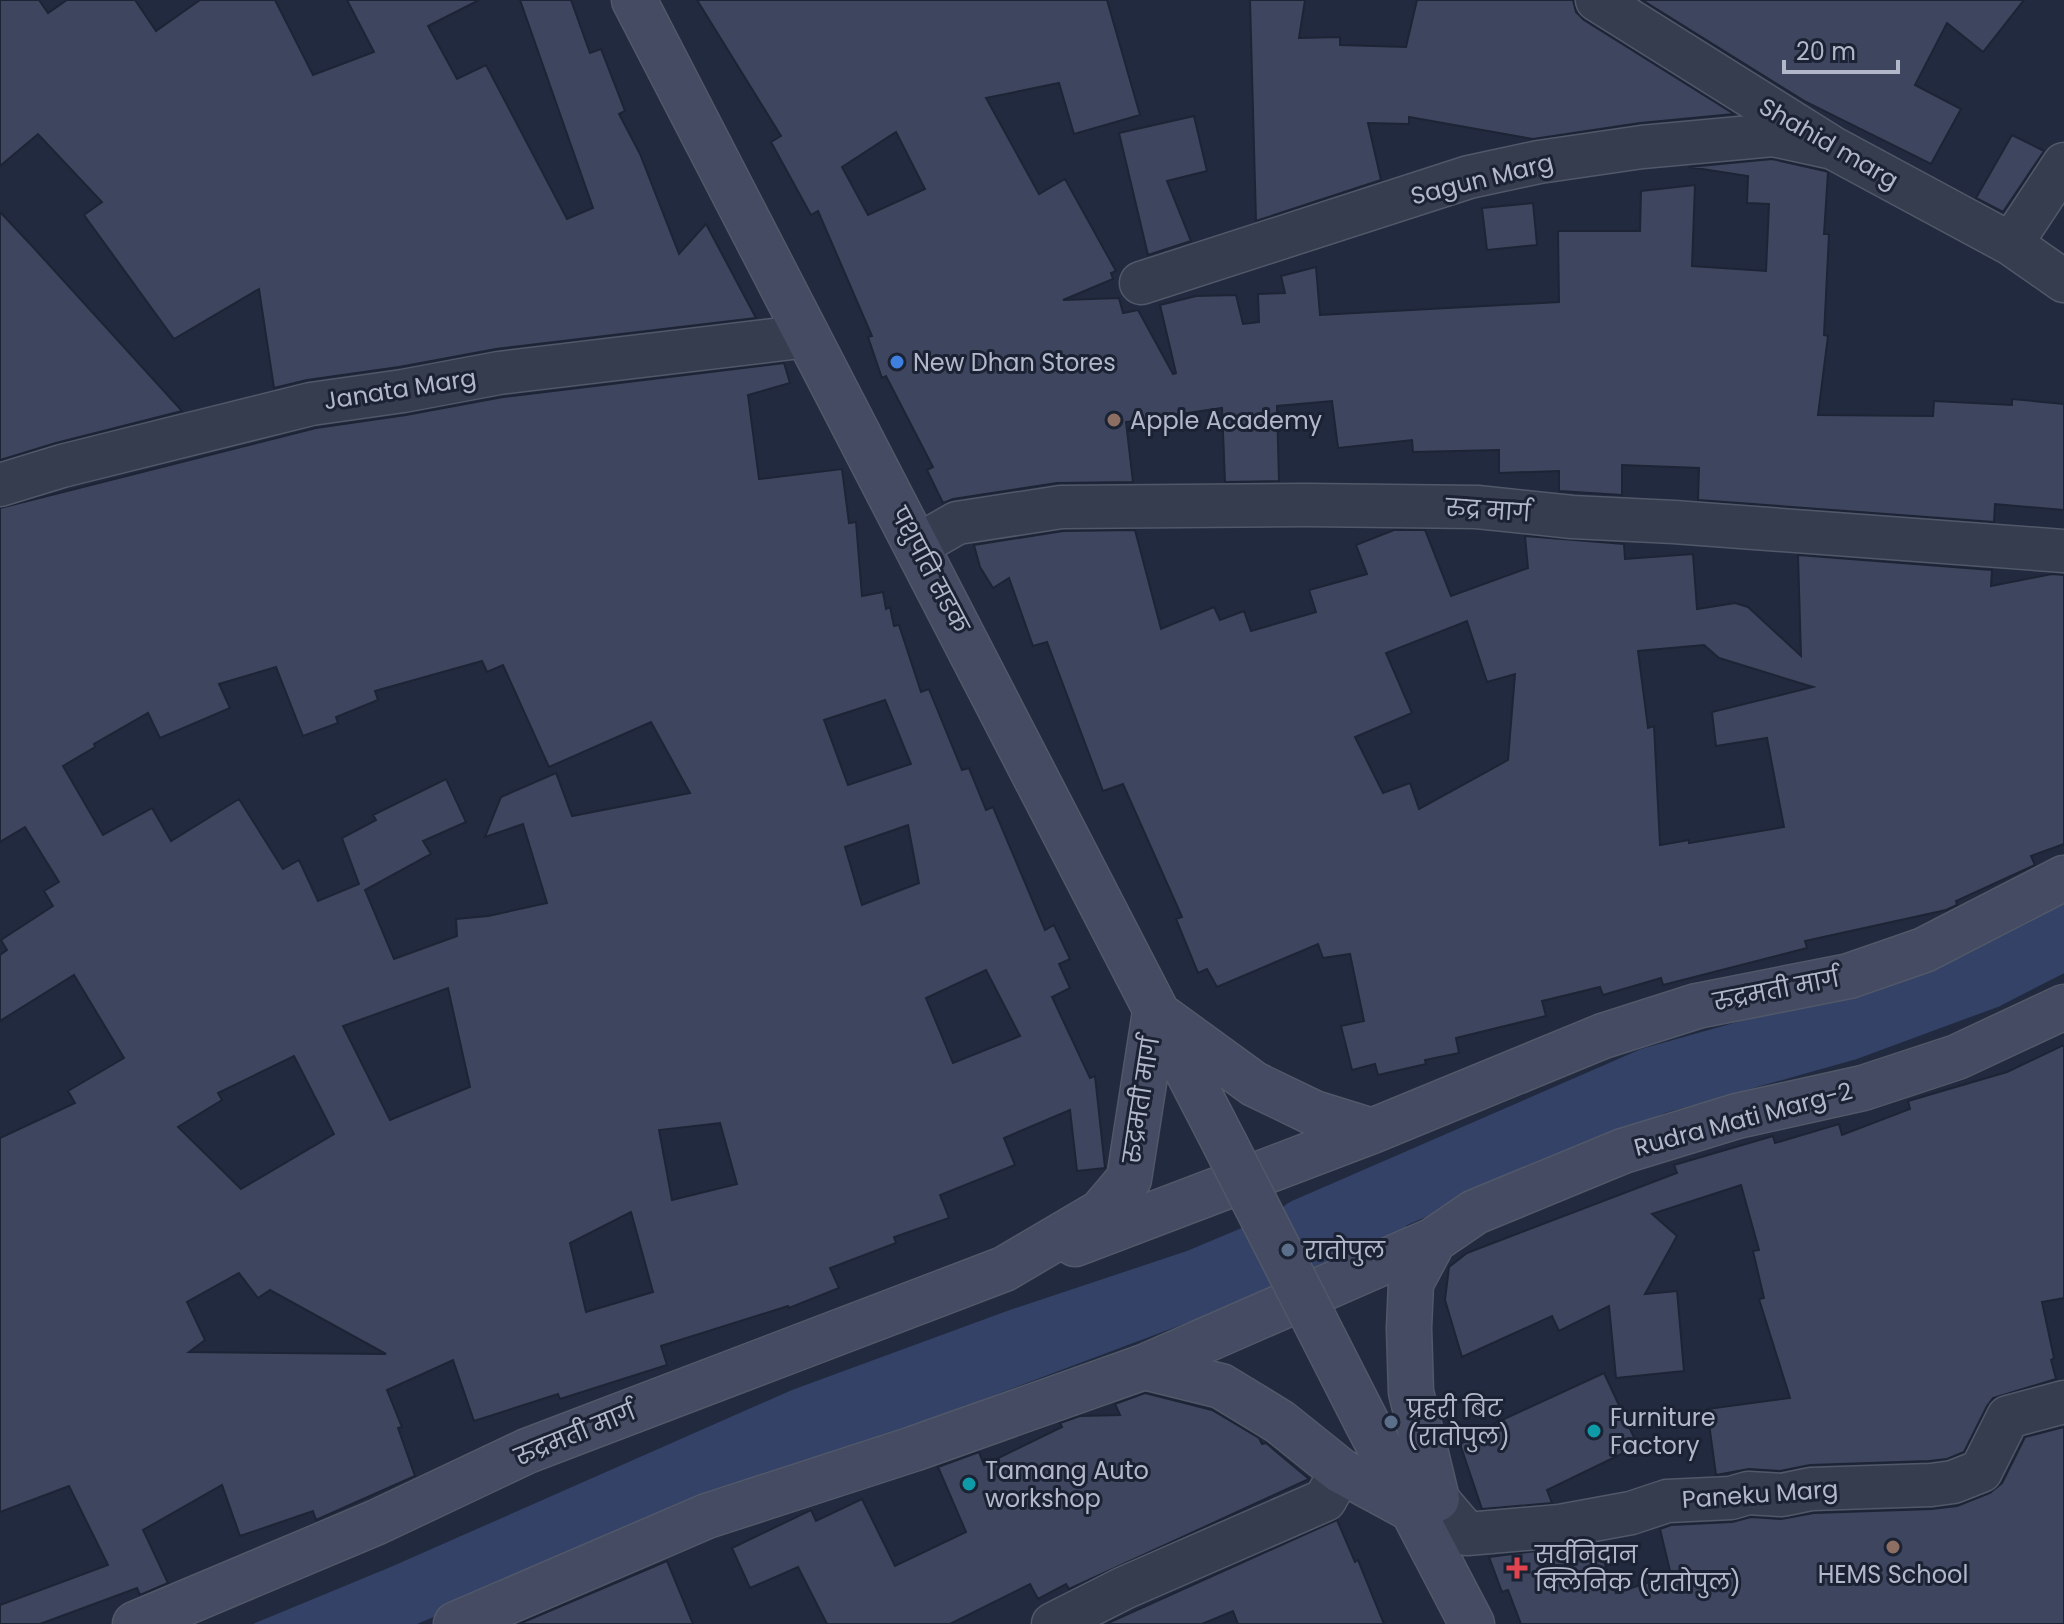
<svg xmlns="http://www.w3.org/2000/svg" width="2064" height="1624" font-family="Poppins,'Noto Sans Devanagari',sans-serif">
  <rect width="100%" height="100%" fill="#222a3f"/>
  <path fill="#344267" d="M1382,1169l27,63 -188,78 -565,212 -239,102h-164l140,-58 399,-176 215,-79 180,-60z"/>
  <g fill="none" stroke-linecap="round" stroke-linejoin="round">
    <path stroke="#344267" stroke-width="68" d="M1306,1232l347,-151 192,-54 141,-52 78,-40"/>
  </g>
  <path fill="#3e465f" stroke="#1d2435" stroke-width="2" fill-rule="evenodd" d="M0,0h39l9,13 19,-13h68l21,31 44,-31h75l38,75 61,-23 -27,-52h132l-51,26 29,53 29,-14 81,154 26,-11 -73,-208h51l19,53 11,-4 24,62 -6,3 21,40 39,100 27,-30 50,94 -260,31 -97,18 -92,13 -33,8 -15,-99 -85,50 -90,-124 18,-13 -64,-68 -38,32z
    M697,0h410l33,115 -66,19 -15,-51 -73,15 53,96 26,-15 51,92 -5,2 2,6 -50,21 56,-2 4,15 15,-3 35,64 3,-1 -16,-68 36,-9 40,-1 7,29 16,-2 -1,-28 27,-1 -4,-17 35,-9 4,48 239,-13 -1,-71h82l1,-40 54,-6 -3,81 74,5 3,-67 -22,-1 1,-27 -59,-9 83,-8 53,12 3,1 -4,62h5l-5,101 4,1 -10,79 115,1 1,-15 78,4v-6l52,5v106l-69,-6 -1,18 -296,-22 1,-32 -77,-3v30l-63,-4v-20l-60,2v-23l-86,2 -1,-12 -74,8 -6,-47 -55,5 2,75 -54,1 -3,-74 -96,14 7,60 -76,1 -104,16 -10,4 -16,-33 6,-3 -47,-91 -4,2 -14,-41 4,-1 -54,-125 -7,4 -40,-73 10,-6zM896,132l29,57 -57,26 -26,-48z
    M1250,0h55l-6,38 41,-1v8l66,2 11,-47h156l3,12 8,8 150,94 -94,9 -107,16 -124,-22v7l-41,-1 13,57 -125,41z
    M1642,0h382l-41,52 -36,-29 -32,62 46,24 -30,55 -125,-62z
    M1194,116l13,55 -40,10 24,60 -43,14 -29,-122z
    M2012,135l32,16 -41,61 -27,-14z
    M1533,203l4,42 -50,5 -5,-42z
    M0,212l32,34 150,165 -126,32 -56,17z
    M784,363l6,20 -42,12 11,84 83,-10 7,54 7,-1 6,74 21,-4 3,17 4,-2 4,19 5,-1 22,67 8,-3 33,81 7,-2 17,42 7,-3 52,123 9,-5 16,34 -11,5 11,24 -18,9 38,81 5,-2 10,92 -28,3 -7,-61 -66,28 11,27 -75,30 9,23 -55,19 2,6 -66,25 9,20 -50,20 -1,-2 -127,40 6,19 -107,34 -2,-5 -84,27 -21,-61 -66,30 15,37 -4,1 17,48 -99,44 -3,-9 -73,25 -18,-51 -79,45 25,53 -28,12 -3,-7 -97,36h-40v-19l108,-40 -39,-79 -69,26v-374l75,-35 -7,-12 56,-33 -50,-83 -74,46v-66l7,-5 -6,-10 52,-34 -9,-15 15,-9 -34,-55 -25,15v-334l316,-80 90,-13 97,-18zM482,661l5,11 16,-7 46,102 102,-45 39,71 -118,23 -16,-43 -55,24 -16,40 38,-13 24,79 -59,13 -32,3 1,17 -63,23 -29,-69 66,-36 -8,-13 43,-19 -20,-43 -73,36 3,5 -34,18 17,46 -41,17 -19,-41 -16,9 -44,-70 -68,42 -19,-33 -49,27 -40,-69 32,-19 -1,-3 54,-31 12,25 70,-30 -11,-24 57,-17 27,69 35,-13 -2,-6 42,-17 -3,-9zM885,700l26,64 -63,21 -24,-65zM908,825l11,58 -57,22 -17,-58zM986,970l34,66 -67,27 -27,-65zM448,988l22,99 -80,33 -47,-94zM294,1056l40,78 -93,55 -63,-62 44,-27 -4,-7zM720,1123l17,61 -65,16 -13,-70zM631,1212l22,80 -67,20 -16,-69zM239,1273l19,25 12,-8 116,64 -197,-2 16,-12 -18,-38z
    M1135,530l26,99 53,-22 6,13 24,-9 7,20 65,-19 -7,-22 58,-16 -11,-29 38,-15h31l26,66 77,-28 -3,-32 99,8 1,15 68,-5 4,55 38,-6 13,4 53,49 -3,-101 194,15 -1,16 61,-12 12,1v269l-33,12 4,9 -79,36 1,4 -11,5 -141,31 2,7 -144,37 -2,-7 -58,17 -3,-8 -58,14 4,15 -90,22 3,15 -34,7 1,4 -48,11 -3,-11 -23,6 -11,-44 23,-5 -14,-67 -27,4 -5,-14 -101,43 -10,-18 -9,4 -22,-54 6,-2 -59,-133 -20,7 -56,-149 -14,4 -24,-68 -16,10 -13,-21 -6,-22 89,-14zM1467,621l20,61 28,-8 -7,86 -89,49 -9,-26 -27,10 -28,-56 57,-24 -26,-60zM1704,645l15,13 94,29 -101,25 4,34 51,-8 17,89 -95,16v-3l-29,5 -6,-119 -6,2 -10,-77z
    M2064,1045v253l-22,4 12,56 -3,2 5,19 -63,19 -6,8 -23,46 -17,7 -18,2 -119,4 -30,6 -31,-2 -33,6 -9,-66 83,-11 -31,-99 5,-1 -11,-47 6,-1 -18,-65 -89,29 25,22 -32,58 32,-3 7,80 -68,7 -7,-72 -50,25 -7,-15 -90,41 -17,-57 4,-33 18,-14 210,-80 -3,-8 99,-29 2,7 64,-19 3,11 68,-26 -2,-8 99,-29z
    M1604,1373l34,73 -91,44 5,13 -70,6 -22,-65 4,-2 -1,-4z
    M1145,1393l67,17 47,28 3,6 4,-1 43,36 -240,110 -3,-5 -28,15 -8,-15 -80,40h-123l-29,-57 -48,21 -18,-40 79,-38 5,11 46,-22 33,67 71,-34 -28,-65 41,-15 5,13 78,-38 -2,-4 20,-7 40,-1 -5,-11z
    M2064,1427v197h-543l-13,-34 -6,2 -13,-35 103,-13 7,17 4,-2 13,34 55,-18 -11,-46 11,-4 61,-3 19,-5 30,2 33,-6 118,-4 25,-3 33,-13 12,-10 23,-46z
    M1337,1520l18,42 3,-2 26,64h-146l-5,-13 -31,13h-96z
    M667,1561l26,63h-174z"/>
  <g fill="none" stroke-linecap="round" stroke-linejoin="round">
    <g stroke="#515869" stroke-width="45">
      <path id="street" d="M1597,0l236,148 178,96 53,37
        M2011,244l53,-80
        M1141,283l328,-106 70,-15 103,-15 131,-12 60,13
        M0,485l62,-19 249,-62 92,-13 96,-18 309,-37
        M917,546l40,-23 104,-16 246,-2 170,2 95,10 102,5 390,29
        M1437,1499l30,35 93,-8 71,-13 36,-12 64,-3 17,-5 34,2 29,-6 120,-4 22,-3 28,-11 27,-54 56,-15
        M1053,1624l71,-36 201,-88 16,-29"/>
    </g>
    <g stroke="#515869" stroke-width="47">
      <path id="secondary" d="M634,0l590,1142
        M1075,1244l297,-113
        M1144,1367l290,-127
        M1367,1423l105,201
        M1413,1510l24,-11 -26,-107 -2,-64 2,-45 23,-43 41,-28 148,-61 114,-35 126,-28 94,-31 107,-50
        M135,1624l242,-102 150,-71 477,-182 97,-57 28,-33 26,-167 99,72 60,29 58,18 231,-95 94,-30 152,-30 75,-26 140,-72
        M456,1624l251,-108 206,-67 231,-82 77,19 59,36 61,49 72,39"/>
    </g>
    <use href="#street" stroke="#363d4e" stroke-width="42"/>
    <use href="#secondary" stroke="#444b62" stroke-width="44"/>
    <g stroke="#515869" stroke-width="47" stroke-linecap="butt">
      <path id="secondary-bridge" d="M1224,1142l143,281"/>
    </g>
    <use href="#secondary-bridge" stroke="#444b62" stroke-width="44"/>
  </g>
  <circle fill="#3f7fe0" stroke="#1b2233" stroke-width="3" cx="897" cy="362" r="8"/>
  <g fill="#8d6e63" stroke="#1b2233" stroke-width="3">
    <circle cx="1114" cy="420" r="8"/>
    <circle cx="1893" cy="1547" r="8"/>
  </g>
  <g fill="#5c6f8a" stroke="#1b2233" stroke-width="3">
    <circle cx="1288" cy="1250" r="8"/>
    <circle cx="1391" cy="1422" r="8"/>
  </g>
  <g fill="#0f9aa8" stroke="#1b2233" stroke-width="3">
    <circle cx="1594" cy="1431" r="8"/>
    <circle cx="969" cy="1484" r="8"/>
  </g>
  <path fill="#e0444e" stroke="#1b2233" stroke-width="3" d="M1513 1556h8v8h8v8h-8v8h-8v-8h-8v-8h8z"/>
  <g text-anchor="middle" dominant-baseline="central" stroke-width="6" stroke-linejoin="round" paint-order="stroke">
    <g font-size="24" fill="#b2b8ca" stroke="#1b2233">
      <text transform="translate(1829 143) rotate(30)">Shahid marg</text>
      <text transform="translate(1482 179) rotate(-14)">Sagun Marg</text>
      <text transform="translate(400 389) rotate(-9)">Janata Marg</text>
      <text transform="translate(1488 510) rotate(4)">रुद्र मार्ग</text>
      <text transform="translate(930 570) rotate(62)">पशुपति सडक</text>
      <text transform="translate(1776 990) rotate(-11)">रुद्रमती मार्ग</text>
      <text transform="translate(1141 1100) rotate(-81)">रुद्रमती मार्ग</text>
      <text transform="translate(1743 1119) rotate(-15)">Rudra Mati Marg-2</text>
      <text transform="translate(575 1434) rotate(-22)">रुद्रमती मार्ग</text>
      <text transform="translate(1760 1494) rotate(-4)">Paneku Marg</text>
    </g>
    <g font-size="24" fill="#b2b8ca" stroke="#1b2233" text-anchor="start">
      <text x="913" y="362">New Dhan Stores</text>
      <text x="1130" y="420">Apple Academy</text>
      <text x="1304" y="1250">रातोपुल</text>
      <text x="1407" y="1408">प्रहरी बिट<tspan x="1407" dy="28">(रातोपुल)</tspan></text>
      <text x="1610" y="1417">Furniture<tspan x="1610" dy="28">Factory</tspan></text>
      <text x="985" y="1470">Tamang Auto<tspan x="985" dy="28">workshop</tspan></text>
      <text x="1535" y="1554">सर्वनिदान<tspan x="1535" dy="28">क्लिनिक (रातोपुल)</tspan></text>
      <text x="1893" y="1574" text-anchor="middle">HEMS School</text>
    </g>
  </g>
  <path d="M1784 60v12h114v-12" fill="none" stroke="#b2b8ca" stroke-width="4"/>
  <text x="1796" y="60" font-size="24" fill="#b2b8ca" stroke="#1b2233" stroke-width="6" paint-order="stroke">20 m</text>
</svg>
